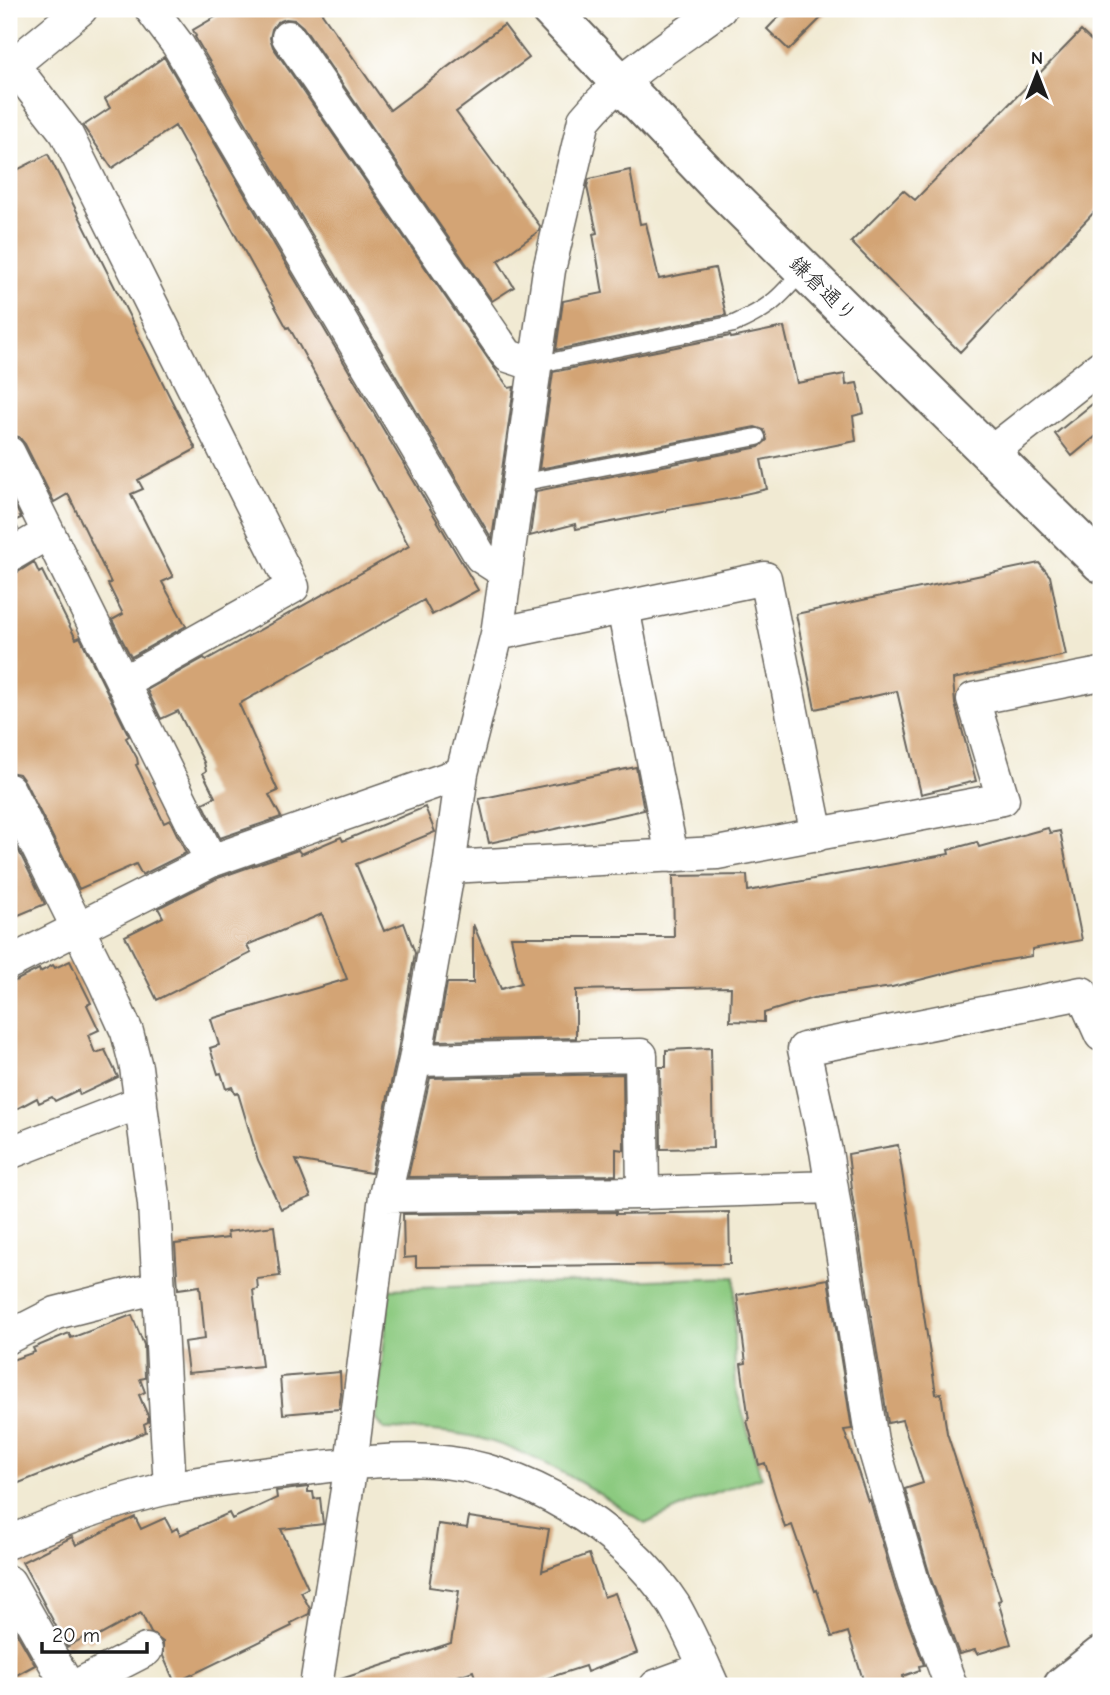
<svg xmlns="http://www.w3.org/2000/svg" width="1110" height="1695" font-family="'Comic Neue','Klee One',sans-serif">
  <rect width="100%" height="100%" fill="#fff"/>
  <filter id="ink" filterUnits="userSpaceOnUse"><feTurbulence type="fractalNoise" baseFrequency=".0143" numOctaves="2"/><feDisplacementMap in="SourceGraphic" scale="14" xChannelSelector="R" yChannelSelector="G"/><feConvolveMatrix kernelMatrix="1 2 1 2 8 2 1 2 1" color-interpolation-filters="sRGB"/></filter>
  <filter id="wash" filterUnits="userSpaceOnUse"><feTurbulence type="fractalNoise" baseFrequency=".00686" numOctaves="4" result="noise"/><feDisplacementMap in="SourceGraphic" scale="28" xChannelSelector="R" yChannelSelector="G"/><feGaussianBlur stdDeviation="1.57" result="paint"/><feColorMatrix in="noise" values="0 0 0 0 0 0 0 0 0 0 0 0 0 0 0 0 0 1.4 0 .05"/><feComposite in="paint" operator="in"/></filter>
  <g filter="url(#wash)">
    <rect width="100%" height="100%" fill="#f1ead3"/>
    <path fill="#8cca80" stroke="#54734e" stroke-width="2" d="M735,1277l-1,69 2,43 25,88 -62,22 -54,25c-50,-34 -104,-69 -163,-85 -32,-9 -65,-9 -98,-10l-8,-10 14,-130z"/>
    <g id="blocks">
      <path fill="#d3a475" d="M229,9h90l71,101 114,-85 25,33 -73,54 84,114 -1,5 -41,30 16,26 -22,14 -189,-274 -8,-7 -9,-1 -9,3 -5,7 -2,9 3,9 220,319 16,22 5,-1 -22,152 -297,-502 1,-1 -3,-6z
        M786,9h44l-41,41 -22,-21z
        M1081,31l20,19v155l-141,147 -109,-110 52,-52 12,10z
        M164,57l314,533 -46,25 -8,-15 -185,104 39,87 -9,4 12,22 -61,21 -17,-35 12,-6 -12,-24 3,-2 -2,-9 -26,-51 -17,8 -14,-29 57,-32 2,2 203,-114 -120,-219 -2,1 -112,-202 -63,42 -29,-42 27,-18 -5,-9z
        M48,154l148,295 -58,31 5,9 -12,5 42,83 -11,5 24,44 -55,31 -19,-37 11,-6 -15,-30 3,-1 -43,-89 -14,8 -29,-58 -6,-7 -10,-2v-261z
        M630,170l10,54 6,-1 13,56 56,-11 11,47 -170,35 7,-49 40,-8 -10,-59 4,-1 -10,-46 2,-8z
        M784,327l13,56 48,-9 1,11 11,-2 7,30 -11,3 3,25 -95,19 6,29 -27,6v2l-73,12v2l-91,18 -1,-5 -45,12 6,-45 223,-44 8,-7 -3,-10 -9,-3 -216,42 14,-97 177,-36 1,2z
        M1101,397v35l-29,24 -17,-22z
        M9,494l12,24 -7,3 4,8 -9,6z
        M34,562l5,11 3,-2 34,68 4,-2 49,99 -3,2 11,20 1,6 -2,1 28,58 6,-3 16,33 -44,22 -6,-11 -57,25 -54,-107 -6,-8 -10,-2v-198l9,-2z
        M1039,563l11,13 16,79 -113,24 2,25 21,77 -55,13 -24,-103 -82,18 -19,-95z
        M636,767l8,43 -155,33 -10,-44z
        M425,807l10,25 -79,32 28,67 20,-8 11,30 -18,103 -26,117 -75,-13 15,37 -30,12 -23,-49 -20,-67 -3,1 -3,-7 -6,2 -5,-16 -3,1 -8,-26 9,-3 -8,-26 136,-40 -25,-65 -75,31 4,8 -94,47 -32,-64 38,-19 -5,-9 60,-30 80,-28 3,4 40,-17 2,4z
        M1048,828l2,5 10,-2 22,109 -50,9v7l-54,9 -86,22 -79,11 -49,15v9l-34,-1 1,-34 -155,3v48l-139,3 10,-58h26v-59l28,65 20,-6 -10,-46h163l-1,-61 74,-1 1,16 201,-37 -1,-4 29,-8 2,5z
        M9,831l36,73 -36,15z
        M70,961l21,42 -4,2 12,25 -11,5 7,18 10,-3 13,27 -38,18 -2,-5 -23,11 -3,-4 -13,6 -2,-5 -28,15v-129l30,-15 1,3 13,-7 2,3z
        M711,1048l2,100 -52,1 -1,-82h6v-17z
        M623,1074l1,76 -8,-1v26l-208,2 22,-99z
        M898,1145l38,249 5,-1 6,40 54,167 -3,1 13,43 -34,10 -2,-4 -16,4 -28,-75 -26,-90 18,-6 -21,-63 -14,3 -37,-235h1l-4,-34z
        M616,1212v2l113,-2 1,52 -314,3v-10l-12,1 -1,-44z
        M274,1226l6,50 -23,3 1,10 -5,1 9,76 -74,7 -4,-31 21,-3 -5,-53 -22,3 -3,-45 53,-6 -1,-6z
        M828,1279l24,150 -8,1 24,71 2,-1 26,90 28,75 -5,1 1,4 -17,6 1,10h-39l-17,-54 -16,5 -15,-47 -2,1 -23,-66 -7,3 -20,-65 -6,2 -12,-44 2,-1 -8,-56 5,-1 -9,-68z
        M132,1315l12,30 1,33 -5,1 5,13 -6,3 9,21v6l-4,2 2,8 -137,55v-126l26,-9 -2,-4 36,-15 2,5z
        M340,1372l1,22 -2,15 -56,5 -3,-37z
        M308,1487v5h5l1,7 6,-1 3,26 -42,5 27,59 -7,4 9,17 -1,5 -18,9 1,3 -117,57 -12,-27v-14l-12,-9 -10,-20 -53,29 -3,-5 -18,10 -45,-85 50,-25 4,8 59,-28 6,12 24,-11 7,13 5,-3 3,7 49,-22 3,6 45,-21 -1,-7z
        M469,1517l80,12 -7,42 47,-17 15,43 11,-4 22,60 -50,19 -2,-6 -62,20h-45l-5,-15 -45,15h-92l-1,-5 116,-38 8,-52 -30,-4 9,-63 29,4z
        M15,1630l20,35 -26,14v-46z"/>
    </g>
  </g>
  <g filter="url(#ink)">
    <use href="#blocks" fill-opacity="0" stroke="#67645c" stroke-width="2"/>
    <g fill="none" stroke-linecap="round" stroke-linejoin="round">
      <g stroke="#67645c" stroke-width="19">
        <path id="service" d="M535,365l199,-41c35,-16 44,-24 69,-54
          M520,483l237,-46"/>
      </g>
      <g stroke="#67645c" stroke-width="35">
        <path id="minor" d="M151,9l27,36 303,512 25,16
          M288,37l220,319 27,9
          M13,65l53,68 227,454 -169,95
          M9,68l72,-59
          M9,453l202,408
          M990,453l111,-87
          M9,556l39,-23
          M623,608l49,248
          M497,634l268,-56 52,257
          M9,790l94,189 24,53 9,35 18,137 16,284
          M449,867l268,-14 286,-54 -30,-100 128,-25
          M9,963l202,-102 251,-88
          M9,1153l132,-51
          M643,1193l189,-6
          M385,1196l258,-3 -2,-138 -226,5
          M9,1337l47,-24 102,-26
          M9,1542c52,-22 105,-42 160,-54 41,-8 84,-13 126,-18 45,-5 91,-12 137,-9 90,5 193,68 242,144 15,26 27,54 39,81
          M9,1582l59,104
          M76,1686l70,-36
          M316,1686l35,-222 34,-268 30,-136 34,-193 13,-94 35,-139 52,-364 35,-150c36,-44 90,-77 136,-111
          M656,1686l49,-18
          M951,1686l-37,-101 -42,-144 -46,-290 -22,-102 278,-56 19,42"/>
      </g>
      <g stroke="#67645c" stroke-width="42">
        <path id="tertiary" d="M550,9l163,171 388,383
          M1063,1686l38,-30"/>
      </g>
      <use href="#service" stroke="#fff" stroke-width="16"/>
      <use href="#minor" stroke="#fff" stroke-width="32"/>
      <use href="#tertiary" stroke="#fff" stroke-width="38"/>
    </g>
  </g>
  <g text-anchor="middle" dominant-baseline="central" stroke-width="6" stroke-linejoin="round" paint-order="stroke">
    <g font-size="21" fill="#1c1c1c" stroke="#fff">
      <text transform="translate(823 289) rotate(44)">鎌倉通り</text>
    </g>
  </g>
  <rect width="1110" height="1695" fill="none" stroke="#fff" stroke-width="35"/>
  <g transform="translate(1037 74)" stroke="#ffffff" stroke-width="5" paint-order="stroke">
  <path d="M0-5L12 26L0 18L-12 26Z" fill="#1c1c1c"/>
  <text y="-10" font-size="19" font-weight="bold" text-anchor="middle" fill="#1c1c1c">N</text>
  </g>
  <path d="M42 1642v10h105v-10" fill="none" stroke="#1c1c1c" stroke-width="3.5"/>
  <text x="52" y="1642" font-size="21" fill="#1c1c1c" stroke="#ffffff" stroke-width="5" paint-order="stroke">20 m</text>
</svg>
